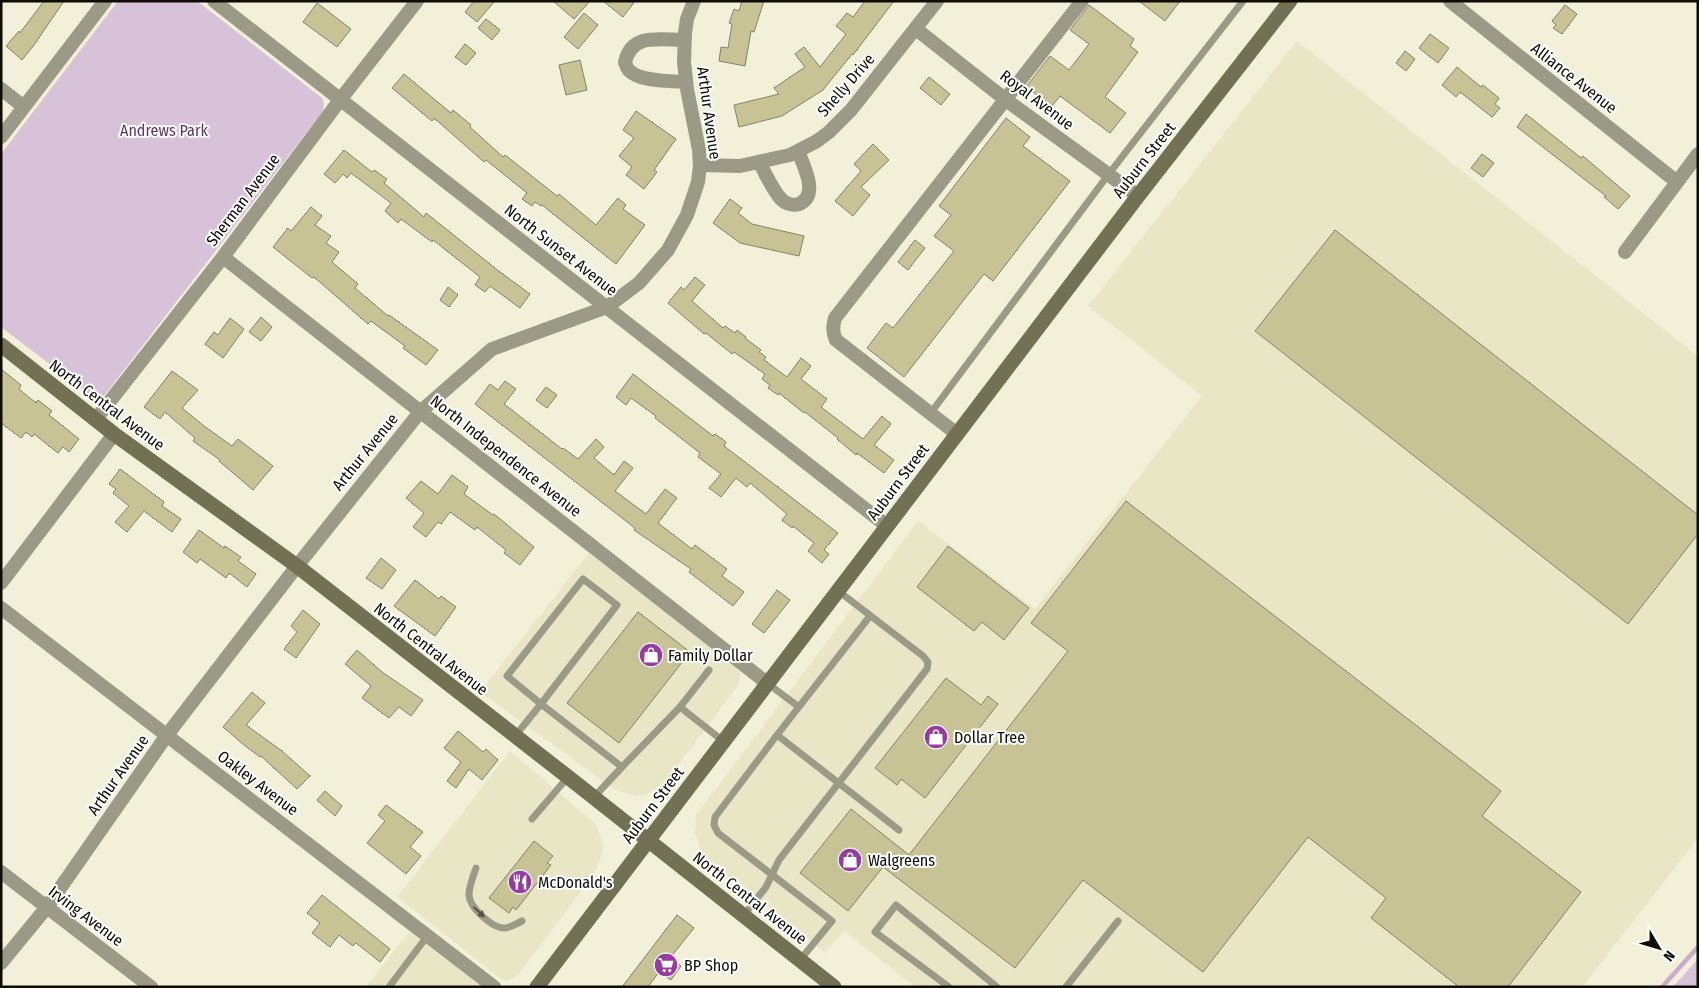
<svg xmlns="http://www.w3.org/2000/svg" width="1699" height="988" font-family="'Fira Sans Condensed',sans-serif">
  <rect width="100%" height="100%" fill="#f2f0d8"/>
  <path fill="#e9e6c6" d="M1297,41l401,315v482l-116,149h-667l-71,-56 -19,22 -23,-20 -54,-40 -46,-38 -7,-22 1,-18 222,-294 117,88 167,-213 -114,-90z
    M589,553l147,114 4,6v5l-3,9 -70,93 -11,9 -11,6 -10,1 -21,-7 -134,-97z
    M510,751l86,73 8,22 -6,20 -6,11 -74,98 -11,6 -7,-3 -103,-81z
    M409,932l73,55h-116z"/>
  <path fill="#d8c2d9" d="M118,1h79l125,97 2,6 -1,7 -219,285 -5,2 -6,-1 -92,-70v-173z
    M1698,959v28h-25z"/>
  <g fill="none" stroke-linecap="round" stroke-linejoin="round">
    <path stroke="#ccaace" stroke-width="4.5" d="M1662,987l36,-40"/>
  </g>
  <path fill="#c7c395" stroke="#83826b" d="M44,1h20l-30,44 -12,15 -16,-14 13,-15 1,2z
    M474,1h21l-18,21 -12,-10z
    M553,1h37l-16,18z
    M603,1h32l-12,16z
    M742,1h22l-10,31 -3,-1 -6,35 -26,-5 2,-14 7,1 4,-24 -3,-1 5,-14 5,2z
    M865,1h29l-41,54 -1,-1 -29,36 -41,26 -43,11 -5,-22 45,-11 -5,-6 31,-21 -10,-13 9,-7 16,20 26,-33 -10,-8 11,-13 6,4z
    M1139,1h41l-15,20z
    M317,3l34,26 -14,18 -34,-25z
    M1089,5l45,34 -4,7 8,6 -33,45 21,16 -16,20 -50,-37 -8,10 -26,-19 24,-31 19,14 20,-26 -19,-14z
    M1565,5l12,9 -15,20 -9,-6 3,-3 -4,-4z
    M584,13l14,12 -20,24 -14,-12z
    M486,19l14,11 -8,10 -14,-12z
    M1430,34l19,14 -11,15 -19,-15z
    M465,44l11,9 -10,12 -11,-8z
    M1405,51l10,8 -9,12 -10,-8z
    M580,60l7,30 -21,5 -7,-30z
    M1457,67l24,20 2,-2 16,13 -4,6 5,4 -8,9 -32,-25 -4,5 -14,-12z
    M404,74l47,39 2,-3 18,15 -1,2 33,30 2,-2 52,41 2,-2 37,31 22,-27 8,7 -3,4 22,16 -29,39 -74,-59 -1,1 -6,-4 -3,4 -10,-7 5,-6 -41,-33 -2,2 -50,-44 -2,3 -40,-33z
    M929,77l21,17 -9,11 -21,-17z
    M636,111l40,28 -22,31 3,2 -13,17 -18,-14 6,-8 -13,-11 15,-18 -11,-8z
    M1526,114l55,44 2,-2 47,40 -12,13 -14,-12 2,-1 -89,-69z
    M1006,118l24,19 -7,9 47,35 -77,100 -9,-7 -80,103 -37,-29 19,-25 7,5 61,-77 -20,-15 17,-21 -12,-9z
    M873,144l16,16 -28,27 9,8 -17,21 -18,-15 26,-30 -7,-7z
    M344,150l28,22 2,-2 13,9 -3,4 40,34 2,-4 74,59 30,22 -10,14 -30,-22 -5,6 -10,-7 5,-8 -47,-37 -1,2 -31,-23 -3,4 -13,-12 6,-8 -40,-30 -4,5 -4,-4 -8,9 -11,-9z
    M1482,154l12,9 -11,14 -12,-9z
    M730,199l12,9 -4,5 14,11 52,12 -5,20 -59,-13 -27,-20z
    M311,207l11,9 -7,9 16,11 -5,7 13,9 -7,10 26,22 -3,4 33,28 1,-1 49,35 -12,15 -23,-17 2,-2 -34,-25 -3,3 -54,-47 -2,1 -39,-31 15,-19 3,3z
    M1335,230l363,285v19l-70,90 -373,-293z
    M915,240l10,8 -17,22 -10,-8z
    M695,277l10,8 -13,16 31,27 2,-2 10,7 2,-3 9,7 -1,1 16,12 -2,2 7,5 -2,3 23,17 14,-19 10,8 -10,13 26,20 -6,8 42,32 19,-23 9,8 -17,21 20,15 -10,13 -27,-20 -1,2 -19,-16 1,-1 -33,-26 -1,1 -25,-20 -1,2 -10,-7 2,-3 -8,-6 3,-5 -31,-22 -2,2 -26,-21 -2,1 -36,-31 13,-16 3,3z
    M448,287l10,8 -9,12 -9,-7z
    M261,317l11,10 -11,14 -12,-9z
    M230,318l14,11 -21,29 -18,-14 9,-12 4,3z
    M1,369l20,16 -2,4 17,14 2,-3 14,11 -3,4 30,24 -10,13 -6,-5 -5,6 -24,-19 -2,3 -6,-5 -5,6 -20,-15z
    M172,371l26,19 -16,18 22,18 28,20 6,-7 35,27 -20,24 -34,-29 1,-1 -27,-19 2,-3 -30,-26 -5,7 -16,-12z
    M633,374l80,62 2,-2 11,8 -2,4 114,87 -14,17 5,4 -7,9 -14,-12 6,-8 -21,-17 -1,2 -10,-8 5,-6 -37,-31 -3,4 -11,-9 -15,19 -12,-9 12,-14 -23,-17 2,-4 -45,-35 1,-2 -25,-18 -5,7 -10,-8z
    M505,381l11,8 -12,15 58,45 1,-1 15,11 18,-20 8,8 -10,11 20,17 10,-14 9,7 -18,23 31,23 19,-25 12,9 -19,25 34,26 3,-4 32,24 -5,7 22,16 -11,14 -44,-34 2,-3 -57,-39 1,-2 -160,-124 15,-20 8,6z
    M546,387l11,8 -10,13 -11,-8z
    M120,469l44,33 -2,4 19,13 -9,13 -28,-21 -17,21 -12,-10 14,-16 -16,-13 3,-4 -7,-5z
    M452,475l16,12 -4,7 29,21 1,-1 40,33 -14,18 -16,-12 2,-3 -29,-23 -2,3 -25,-18 -9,12 -3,-2 -12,15 -13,-10 11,-14 -18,-15 15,-17 17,13z
    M1126,501l375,290 -19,25 99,76 -73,95h-49l-88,-69 15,-20 -78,-61 -105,135 -120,-92 -68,88 -132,-101 -35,44 -48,-38 51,-64 58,46 159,-204 -37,-28z
    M199,530l25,18 1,-2 16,11 -3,4 18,13 -9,13 -18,-14 -3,5 -26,-19 -3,4 -14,-11z
    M948,546l81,62 -25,32 -22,-18 -8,9 -57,-44z
    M381,558l15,12 -14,19 -16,-11z
    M415,580l24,19 2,-3 15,11 -21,29 -41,-30z
    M777,590l13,10 -26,33 -12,-9z
    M303,610l17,14 -24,34 -12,-9 13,-17 -6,-6z
    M638,612l52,40 -71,91 -52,-40z
    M357,650l25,22 41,28 -12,16 -12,-9 -10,11 -27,-20 9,-12 -26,-22z
    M946,678l35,27 7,-9 10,8 -73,94 -24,-19 -4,6 -22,-17z
    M252,692l13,11 -19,22 36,26 28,25 -13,13 -36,-33 -1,1 -16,-12 -21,-18z
    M458,731l25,21 3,-3 12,11 -16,20 -13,-11 -13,19 -9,-7 14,-19 -17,-14z
    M325,791l17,15 -7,10 -18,-16z
    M386,805l37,27 -13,15 11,9 -15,18 -39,-31 18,-22 -7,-6z
    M534,841l19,15 -6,7 4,2 -35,45 -3,-3 -4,6 -20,-15z
    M322,895l68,54 -10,13 -24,-19 -3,3 -14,-11 -9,12 -18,-14 8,-10 -13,-10z
    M677,915l17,13 -24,30 11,8 -10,14 -12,-8 -11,15h-26z"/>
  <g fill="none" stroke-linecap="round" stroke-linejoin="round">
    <path stroke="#9b9a86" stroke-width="7" d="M930,414l178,-239 135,-174
      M583,579l34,26 -76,99 -34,-28z
      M709,670l-29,37 43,34
      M767,683l32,24
      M777,735l122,95
      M515,736l26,-32 81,63 58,-60
      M594,797l28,-30
      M532,819l36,-42
      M476,868c-3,9 -7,18 -7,27 0,12 23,33 35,33 6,0 12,-4 18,-7
      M744,915l22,-28 13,-27 148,-191 1,-7 -5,-6 -86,-66
      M800,960l32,-39 -114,-88 -4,-8 1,-8 62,-82 93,-119
      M389,987l39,-52
      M949,987l-74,-55 21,-27 101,82
      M1066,987l52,-66"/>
    <path stroke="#9b9a86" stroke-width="14" d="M214,1l673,525
      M1450,1l227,181
      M916,29l90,71 132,96
      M684,40c-23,0 -52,-8 -59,22 0,0 2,7 3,7 9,13 43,12 58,13
      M1,89l23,18
      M1,137l104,-136
      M759,162c7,12 13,27 22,37 5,5 12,7 18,5 21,-9 4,-39 -1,-53
      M700,165l40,1 50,-11 27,-14 12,-9 22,-22 86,-109
      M1625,252l73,-98
      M223,257l544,426
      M96,419l127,-162 117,-157 77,-99
      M957,434l-121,-94c-4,-8 -3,-14 -1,-22l247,-317
      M1,583l113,-149
      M1,608l493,379
      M1,872l150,115
      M1,963l46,-56 120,-172 130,-169 123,-154 72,-63 115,-42 32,-24 29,-33 19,-35 11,-33 2,-17 -1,-15 -12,-61 -3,-27 1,-29 2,-14 7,-18"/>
    <path stroke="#737154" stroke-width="15" d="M1,345l113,89 183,132 271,211 266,210
      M537,987l601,-791 152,-195"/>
  </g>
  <defs><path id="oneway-solid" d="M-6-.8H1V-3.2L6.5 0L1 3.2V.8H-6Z" transform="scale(1.25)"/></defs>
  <use fill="#545346" href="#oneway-solid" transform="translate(479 912) rotate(43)"/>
  <defs>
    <g id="shop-disc" transform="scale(1.25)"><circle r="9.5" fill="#993aa2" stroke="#fff"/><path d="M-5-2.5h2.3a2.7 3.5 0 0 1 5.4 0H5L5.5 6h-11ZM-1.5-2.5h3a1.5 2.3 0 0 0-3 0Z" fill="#fff"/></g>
    <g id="restaurant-disc" transform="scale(1.25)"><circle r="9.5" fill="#993aa2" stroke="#fff"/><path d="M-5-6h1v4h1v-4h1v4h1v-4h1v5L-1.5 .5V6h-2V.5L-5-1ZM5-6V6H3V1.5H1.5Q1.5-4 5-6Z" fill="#fff"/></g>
    <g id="supermarket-disc" transform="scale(1.25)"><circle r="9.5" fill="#993aa2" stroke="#fff"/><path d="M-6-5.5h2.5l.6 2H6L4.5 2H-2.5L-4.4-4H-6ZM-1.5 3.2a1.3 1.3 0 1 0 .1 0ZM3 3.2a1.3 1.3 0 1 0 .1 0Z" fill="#fff"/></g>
  </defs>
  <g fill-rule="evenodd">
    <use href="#shop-disc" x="651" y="655"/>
    <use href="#shop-disc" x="936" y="737"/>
    <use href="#shop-disc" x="850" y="860"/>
    <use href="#restaurant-disc" x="520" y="882"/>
    <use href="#supermarket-disc" x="666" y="965"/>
  </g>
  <g text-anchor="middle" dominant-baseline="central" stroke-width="4" stroke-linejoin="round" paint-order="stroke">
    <g font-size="16" fill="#0d0c05" stroke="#fff">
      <text transform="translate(1574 78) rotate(38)">Alliance Avenue</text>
      <text transform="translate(846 85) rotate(-49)">Shelly Drive</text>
      <text transform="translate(1037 100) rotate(37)">Royal Avenue</text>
      <text transform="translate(709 113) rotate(82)">Arthur Avenue</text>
      <text transform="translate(1144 160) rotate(-52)">Auburn Street</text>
      <text transform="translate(243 200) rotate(-53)">Sherman Avenue</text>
      <text transform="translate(561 250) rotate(38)">North Sunset Avenue</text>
      <text transform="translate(107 405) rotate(37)">North Central Avenue</text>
      <text transform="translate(365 452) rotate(-51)">Arthur Avenue</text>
      <text transform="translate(506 456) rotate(38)">North Independence Avenue</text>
      <text transform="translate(898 482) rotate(-53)">Auburn Street</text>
      <text transform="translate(431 649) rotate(38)">North Central Avenue</text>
      <text transform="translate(118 775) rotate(-55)">Arthur Avenue</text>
      <text transform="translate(258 783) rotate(37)">Oakley Avenue</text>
      <text transform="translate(653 805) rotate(-53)">Auburn Street</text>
      <text transform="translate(750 898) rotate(38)">North Central Avenue</text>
      <text transform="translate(86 916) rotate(37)">Irving Avenue</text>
    </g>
    <g font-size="16" fill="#613665" stroke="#fff">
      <text x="164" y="130">Andrews Park</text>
    </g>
    <g font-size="16" fill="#0d0c05" stroke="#fff" text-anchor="start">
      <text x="668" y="655">Family Dollar</text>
      <text x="954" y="737">Dollar Tree</text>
      <text x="868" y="860">Walgreens</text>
      <text x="538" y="882">McDonald's</text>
      <text x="684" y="965">BP Shop</text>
    </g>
  </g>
  <rect width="1699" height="988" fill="none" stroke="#0d0c05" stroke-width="5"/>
  <g transform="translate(1659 948) rotate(128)" stroke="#ffffff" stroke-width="4" paint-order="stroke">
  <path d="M0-4L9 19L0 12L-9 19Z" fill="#0d0c05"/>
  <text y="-8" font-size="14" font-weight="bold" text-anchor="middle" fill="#0d0c05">N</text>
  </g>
</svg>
